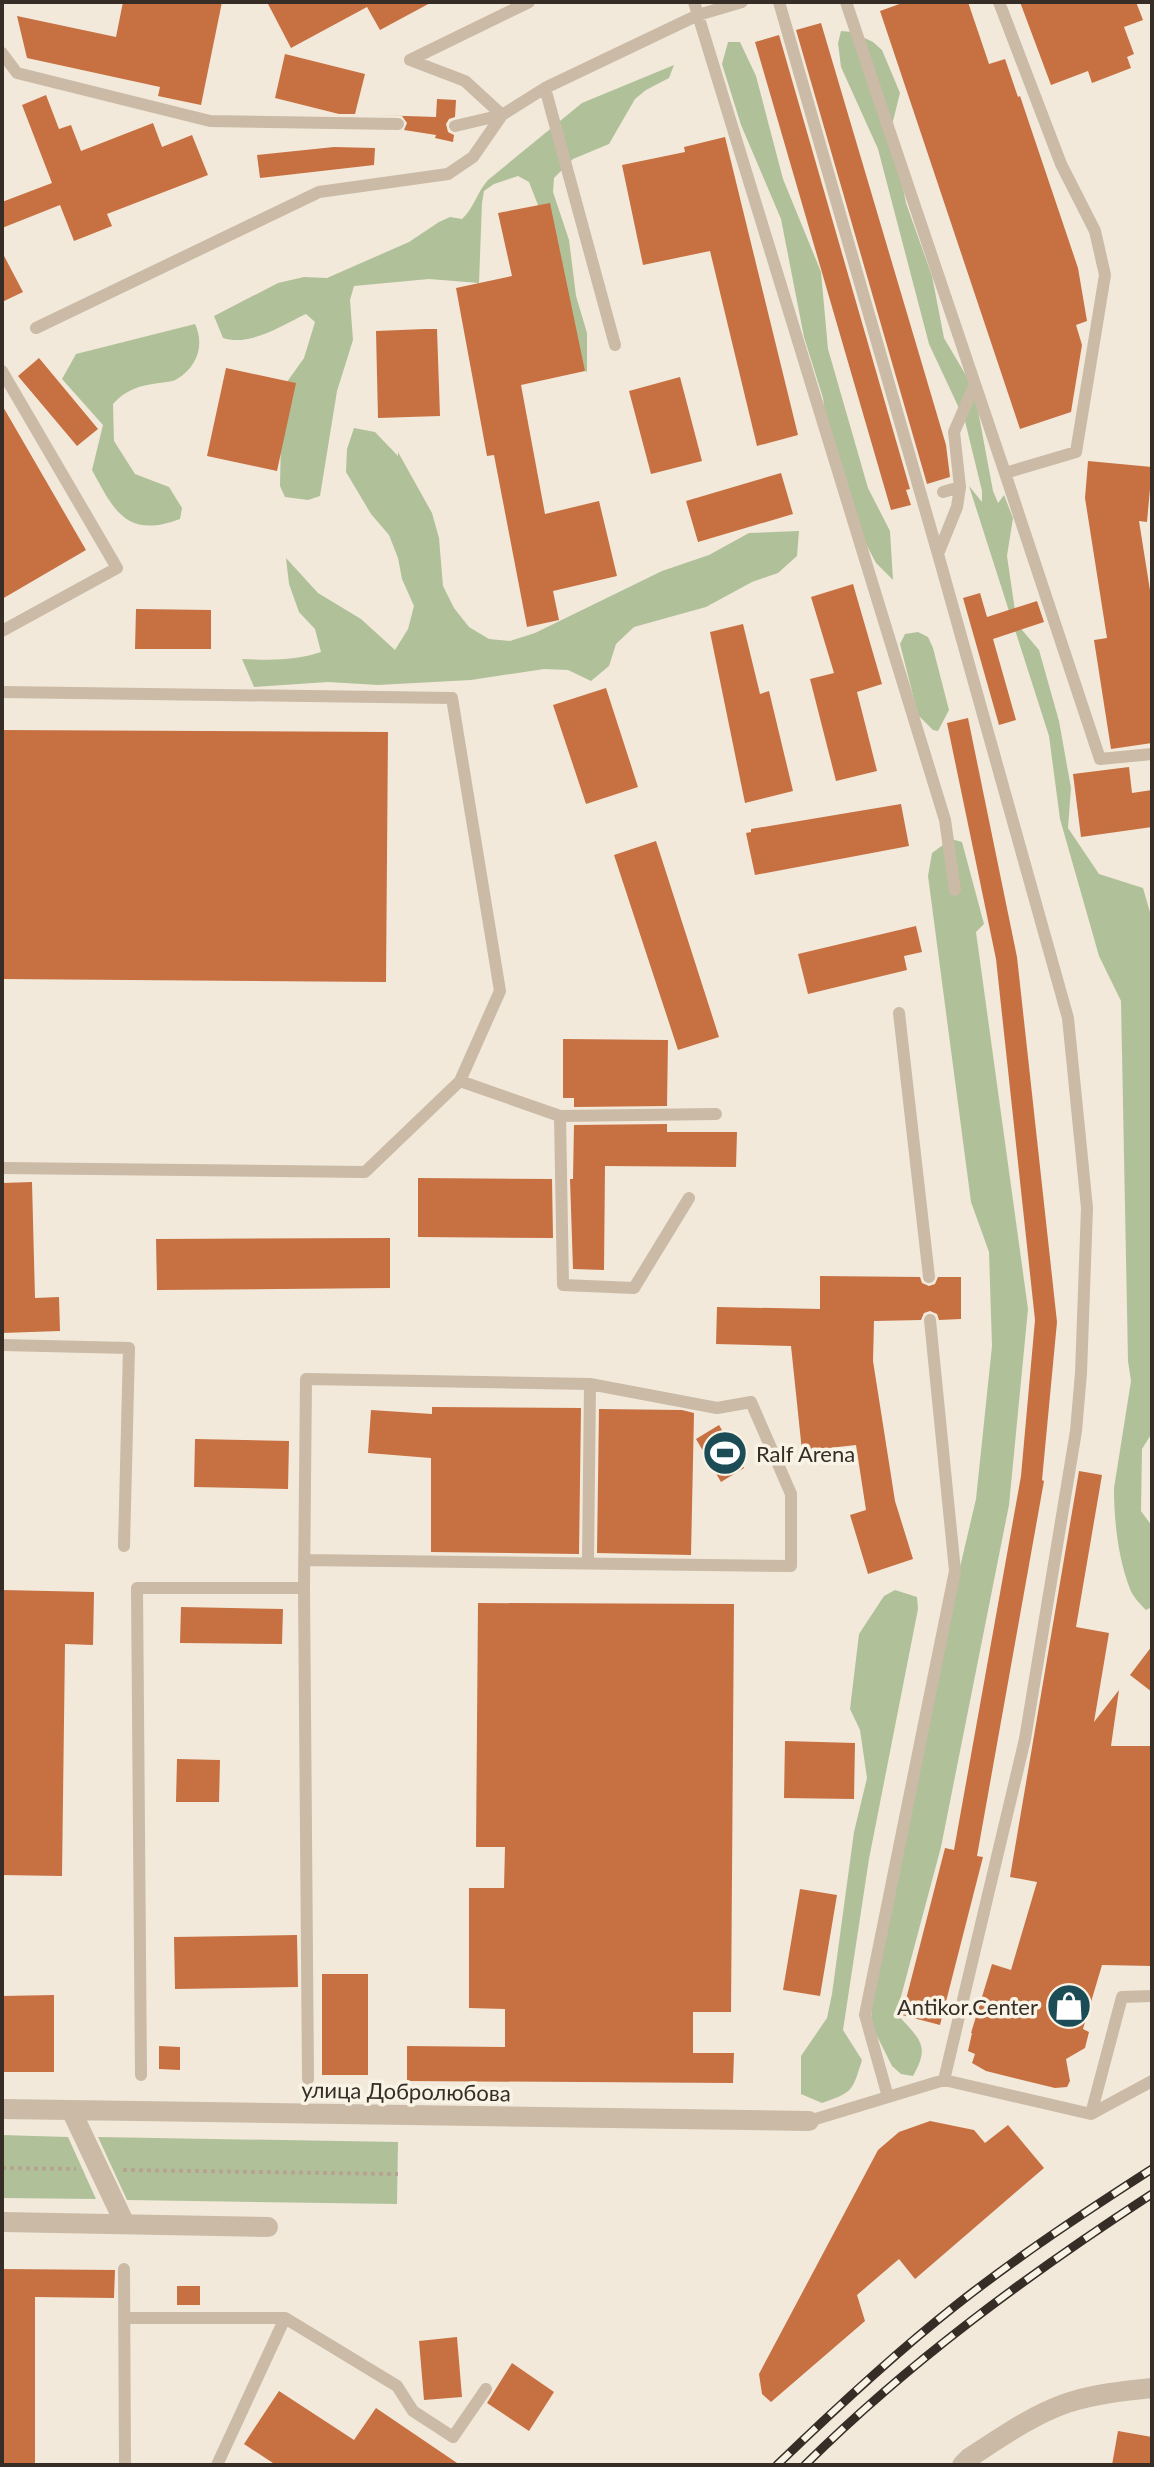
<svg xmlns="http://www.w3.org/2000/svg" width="1154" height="2467" font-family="Lato,sans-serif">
  <rect width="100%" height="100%" fill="#f2e9da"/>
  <path fill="#b0c19a" d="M841,31l11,1 21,10 9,8 18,43 -9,36 15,74 26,73 12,62 30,51 19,102 5,12 6,-8 9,23 -6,38 10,68 22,26 20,71 12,67 -3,40 31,46 44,14 9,31v514l-10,16 -1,62 11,15v81l-6,3c-6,-6 -13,-13 -16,-21 -12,-31 -16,-68 -16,-101l17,-107 -3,-20 -7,-360 -22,-45 -39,-137 -11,-83 -80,-250 13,16v-11l-17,-70 -36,-77 -51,-195 -37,-82 -3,-24z
    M728,42h12l16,34 27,103 38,93 7,77 40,139 22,43 3,49 -17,-17 -11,-21 -37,-106 -5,-38 -19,-61 -23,-118 -40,-94 -19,-61z
    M674,65l-5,13 -23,12 -11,9 -26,45 -36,15 -19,19 -1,14 16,48 7,56 11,37v39l-10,-5 -34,-149 -14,-36 -11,-6 -24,8 -10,7 -2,12 -3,80 -50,-4 -75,7 -4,14 3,40 -16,51 -17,105 -12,4 -23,-3 -5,-11 2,-97 22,-31 11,-36 -9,-8c-24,11 -56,33 -83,24l-9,-22 64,-33 26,-6 23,1 82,-36 30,-20 11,-5 12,2c12,-11 15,-27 26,-39l94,-77z
    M195,324c10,21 2,43 -18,55 -4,3 -12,3 -18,4 -18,2 -34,7 -46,21l1,37 21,33 34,13 13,21 -2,11c-53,20 -66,-8 -88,-49l11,-45 -41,-46 14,-25z
    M354,428l21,4 23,24v-4l34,61 7,25 4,48 11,22 15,19 20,12 21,2 25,-8 127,-62 47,-16 40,-22 50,-2 -2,25 -19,17 -26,9 -46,25 -72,20 -18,17 -7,22 -18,15 -23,-11 -24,-1 -73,11 -93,5 -50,-3 -74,5 -12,-28c28,1 53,2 79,-7l-6,-23 -16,-17 -10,-28 -3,-26 32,35 43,26 34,31 13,-21 6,-23 -12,-27 -4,-21 -9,-23 -18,-21 -25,-42 1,-23z
    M918,632l10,5 5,11 16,62 -11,21 -5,-1 -15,-15 -18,-71 5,-10z
    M951,839l11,3 22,82 -8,8 52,377 -19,196 -68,342 -42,157 -1,11c21,24 33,30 15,61l-12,-2 -9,-8 -21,-42 1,-22 66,-341 38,-162 16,-153 -3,-94 -18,-50 -43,-326 4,-23z
    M895,1590l22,7 1,12 -49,250 -26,171 19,30c-10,32 -9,32 -40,43l-21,-9v-38l26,-38 5,-24 22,-162 13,-54 -7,-48 -10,-21 9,-75 25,-38z
    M2,2135l66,2 28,62 -94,-1z
    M98,2137l300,5 -1,62 -270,-4z"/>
  <path fill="#c77042" d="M123,2h99l-21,103 -43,-9 2,-9 -133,-29 -10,-42 99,21z
    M267,2h165l-52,28 -13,-23 -76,41z
    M905,2h63l21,62 16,-5 13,38 2,-1 58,172 9,53 -11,4 6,20 -11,67 -51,17 -140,-418z
    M1020,2h116l7,18 -19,7 10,27 -7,3 4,11 -39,15 -4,-12 -37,14z
    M821,23l125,422 4,32 -23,7 -131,-454z
    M779,35l131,454 -4,1 5,15 -20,5 -136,-468z
    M285,54l80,20 -10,40h-16l-64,-16z
    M46,95l13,34 12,-4 10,26 72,-28 9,24 30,-12 16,40 -101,39 5,12 -38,15 -14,-36 -58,23v-26l50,-19 -30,-78z
    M437,99l19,1 -1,17 -6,2 -3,5 2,8 6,3 -1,7 -18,-4 1,-3 -32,-5 3,-7 -5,-7 -27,-1 61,2z
    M725,137l73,298 -41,11 -47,-195 -67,14 -21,-100 63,-13 -1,-5z
    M334,147l41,1 -1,17 -114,13 -3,-23z
    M550,203l35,168 -64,14 24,129 54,-13 18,75 -64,15 6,29 -32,7 -33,-172 -7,1 -31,-168 56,-12 -14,-63z
    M2,252l21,40 -21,10z
    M425,329h12l3,87 -62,2 -2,-87z
    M39,358l59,71 -21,17 -59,-70z
    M226,368l70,15 -19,88 -70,-15z
    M680,377l22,84 -51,13 -22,-83z
    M2,405l84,145 -84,49z
    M1088,461l64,6 -5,55 -8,-1 13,82v140l-41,6 -17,-109 13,-2 -22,-140z
    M781,473l12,41 -95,28 -12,-41z
    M853,584l29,100 -25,8 20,79 -41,10 -26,-102 24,-6 -23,-76z
    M980,593l7,24 50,-16 7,21 -51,17 23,81 -17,5 -36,-127z
    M136,609l75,1v39h-76z
    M743,624l17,70 9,-3 24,100 -48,12 -35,-171z
    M606,688l32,99 -52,17 -33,-99z
    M968,718l49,239 40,365 -15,158 2,1 -67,375 6,1 -43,168 -38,-10 43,-167 9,2 67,-374 14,-156 -39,-361 -49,-236z
    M2,730l386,2 -2,250 -384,-3z
    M1129,767l3,26 20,-3v37l-71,10 -8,-63z
    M901,804l8,42 -154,29 -9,-42 5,-1v-3z
    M656,841l63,196 -41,13 -64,-195z
    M916,926l6,26 -18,4 3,14 -99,24 -10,-40z
    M563,1039l105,1 -1,66 -93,1v-9h-11z
    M667,1124v8h70l-1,35 -131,-1 -1,104 -31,-1 -3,-90h3l1,-54z
    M418,1178l134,1 1,59 -135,-1z
    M32,1182l3,116 24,-1 1,34 -58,2v-150z
    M390,1238v50l-233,2 -1,-51z
    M820,1276l100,1 2,6 7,3 6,-2 3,-7h23v42l-22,1 -2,-6 -7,-3 -6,2 -3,7 -47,1 -1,40 22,140 18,58 -45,15 -18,-59 16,-5 -10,-65 -54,6 -11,-105 -75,-2 1,-37 103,2z
    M432,1407l149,1 -2,146 -148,-2v-94l-63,-5 3,-43 61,4z
    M599,1409l83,1 12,3 -3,142 -94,-2z
    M719,1425l25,43 -23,14 -25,-43z
    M195,1439l94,2 -1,48 -94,-2z
    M1079,1471l23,4 -26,152 33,6 -15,89 25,-32 -8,56h41v220l-50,-1 -19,64 6,3 -4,16 -19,11 4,22 -3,6 -12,1 -69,-17 -14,-8 3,-9 -7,-3 4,-18h-1l21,-69 19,6 26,-88 -27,-5z
    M2,1590l92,2 -1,53 -28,-1 -3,232 -60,-1z
    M478,1603l256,1 -3,408h-38v41h41l-1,30 -326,-2v-35l98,1v-38l-36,-1v-120h35l1,-41h-29z
    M181,1607l102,2 -1,35 -102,-1z
    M1152,1646v46l-22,-17z
    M785,1741l70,2 -1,56 -70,-1z
    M177,1759l43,1 -1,42h-43z
    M800,1889l37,6 -17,101 -37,-6z
    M297,1935l1,52 -123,2 -1,-52z
    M322,1974h46v101h-46z
    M54,1995v77h-52v-76z
    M159,2046l21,1v23l-21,-1z
    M930,2121l44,9 11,13 23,-18 36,43 -129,111 -16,-20 -42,36 8,26 -94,81 -9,-8 -3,-20 119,-224 21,-18z
    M2,2269l113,1 -1,28 -79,-1v168h-33z
    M177,2286h23v19h-23z
    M457,2337l5,60 -38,3 -5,-59z
    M512,2363l42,29 -25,39 -42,-28z
    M279,2391l75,49 22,-32 84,57h-184l-32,-21z
    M1118,2431l34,6v28h-40z"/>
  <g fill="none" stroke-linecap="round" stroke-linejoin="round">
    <path stroke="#b5a490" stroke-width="4" stroke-dasharray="4 4" stroke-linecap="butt" d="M2,2168l74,1
      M123,2170l275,4"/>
    <path stroke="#cabaa6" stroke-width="12" d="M694,2l251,818 10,70
      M779,2l159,552 130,464 19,190 -6,165 -5,58 -51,308 -81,341 -135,41
      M846,2l159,471
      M999,2l62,162 34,67 10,44 -29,177 -71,21 95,286 52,-5
      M2,53l15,20 193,48 188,3
      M545,88l70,257
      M502,115l-37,-34 -55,-21 119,-58
      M455,126l47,-11
      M36,328l283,-136 129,-18 25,-17 29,-42 43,-27 153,-73 44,-13
      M2,371l115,197 -115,63
      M943,492l17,-5 -6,-55 20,-46
      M938,554l19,-47 3,-20
      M2,692l450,6 48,293 -40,90 -95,91 -363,-4
      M899,1013l30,264
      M460,1081l100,35 3,169 71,3 55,-90
      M560,1116l156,-2
      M2,1345l127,3 -5,198
      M304,1560l487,6v-72l-40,-92 -34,6 -127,-24
      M304,1588l2,-209 284,5 -2,178
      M141,2075l-4,-487h167l4,491
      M944,2080l147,34 61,-33
      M888,2097l-23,-82 90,-444 -25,-251
      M1091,2114l31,-117 30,-1
      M124,2269l1,196
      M124,2318h161l112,68 16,25 40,26 33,-48
      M217,2465l68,-147"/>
    <path stroke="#cabaa6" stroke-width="20" d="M2,2109l807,12
      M71,2110l54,114
      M2,2222l266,5"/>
    <path stroke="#cabaa6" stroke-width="20" d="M962,2465l7,-7c31,-20 63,-43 98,-55 27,-9 56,-12 85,-15"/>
    <g stroke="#362d27" stroke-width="9">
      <path id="rail" d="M777,2465c57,-55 116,-110 178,-159 63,-50 130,-94 197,-137
        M805,2465c105,-104 224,-191 347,-271"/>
    </g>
    <use href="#rail" stroke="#f9f3e6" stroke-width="6" stroke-dasharray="18" stroke-linecap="butt"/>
  </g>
  <defs>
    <g id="stadium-disc" transform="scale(2.3)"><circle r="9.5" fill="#1c4d57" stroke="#f9f3e6"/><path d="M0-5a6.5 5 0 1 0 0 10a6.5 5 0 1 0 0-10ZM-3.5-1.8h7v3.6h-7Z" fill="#fff"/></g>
    <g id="shop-disc" transform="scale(2.3)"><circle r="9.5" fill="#1c4d57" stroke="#f9f3e6"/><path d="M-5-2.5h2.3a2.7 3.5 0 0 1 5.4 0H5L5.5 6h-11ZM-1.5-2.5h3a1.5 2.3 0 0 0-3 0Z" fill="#fff"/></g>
  </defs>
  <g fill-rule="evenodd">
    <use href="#stadium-disc" x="725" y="1453"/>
    <use href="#shop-disc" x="1069" y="2006"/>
  </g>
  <g text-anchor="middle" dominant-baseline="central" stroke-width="7" stroke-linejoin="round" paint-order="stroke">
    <g font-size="22" fill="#362d27" stroke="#f9f3e6" text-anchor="start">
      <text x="756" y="1453">Ralf Arena</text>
      <text x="1038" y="2006" text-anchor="end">Antikor.Center</text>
    </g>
    <g font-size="22" fill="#362d27" stroke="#f9f3e6">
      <text transform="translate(406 2091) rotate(1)">улица Добролюбова</text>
    </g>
  </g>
  <rect width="1154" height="2467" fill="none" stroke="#362d27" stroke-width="8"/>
</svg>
